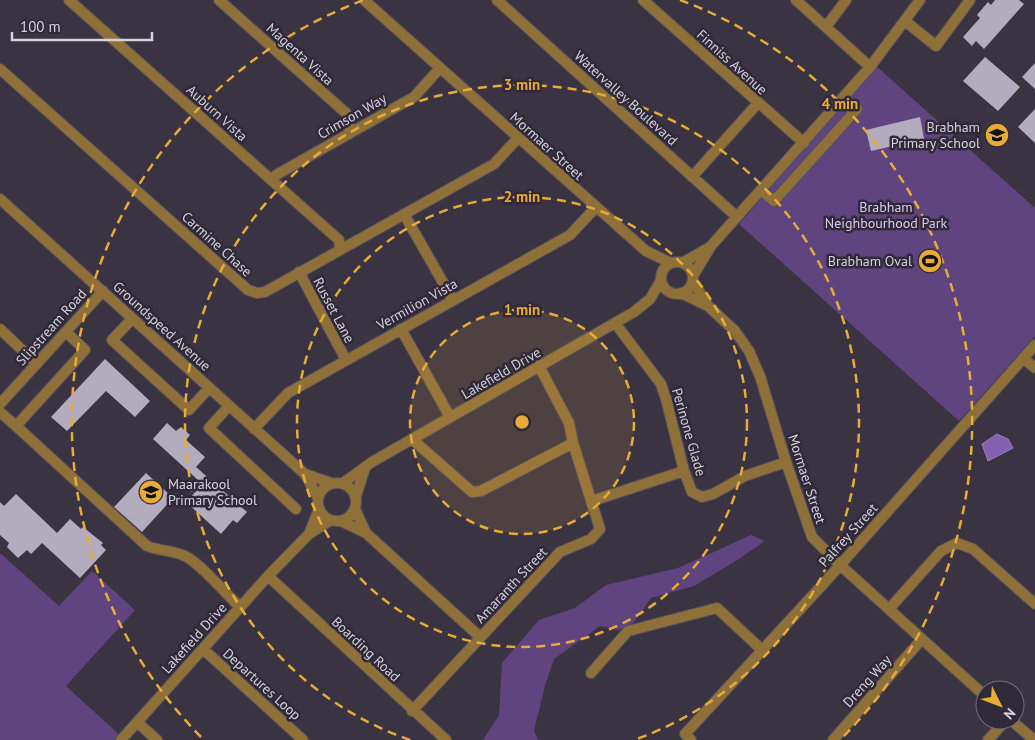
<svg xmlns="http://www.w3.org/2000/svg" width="1035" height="740" font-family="'PT Sans',sans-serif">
  <rect width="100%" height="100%" fill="#393342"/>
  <path fill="#5f4480" d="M876,66l159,142v128l-76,85 -220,-197z
    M751,535l14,6 -26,18 -45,27 -43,12 -18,25 -15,7 -18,-4 -46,33 -9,27 -11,45 4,9h-55l16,-25 3,-52 37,-43 36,-12 31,-23 72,-17z
    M0,553l59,53 33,-35 43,39 -69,76 57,52 -2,2h-121z"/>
  <path fill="#8460b0" stroke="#9c82bd" d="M997,434l11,5 5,9 -25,13 -6,-17z"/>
  <path fill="#b3acbf" d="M995,0h24l5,4 -40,45 -8,-8 -4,5 -9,-9 17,-19 -3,-3 11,-13 3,3z
    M985,57l35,30 -22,24 -35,-30z
    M1035,63v26l-13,-12z
    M1035,109v34l-17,-16z
    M920,117l4,22 -53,12 -5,-21z
    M105,359l45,42 -15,16 -29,-26 -39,40 -16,-14z
    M167,423l9,8 5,-4 9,8 -4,5 19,17 -9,10 51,45 -10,11 -4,-3 -12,14 -35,-32 14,-15 -4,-3 3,-3 -46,-42z
    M146,473l27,25 -31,34 -28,-25z
    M16,494l41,39 13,-14 11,10 2,-2 20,16 -2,2 5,5 -26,28 -38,-35 -11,11 -4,-4 -9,8 -11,-11 2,-4 -9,-8v-33l4,4z"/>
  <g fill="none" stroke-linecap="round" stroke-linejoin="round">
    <g stroke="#55505e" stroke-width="12">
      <path id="minor" d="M69,0l270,240 1,9
        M219,0l127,113 4,13 -1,8
        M364,0l282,251 25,12
        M497,0l240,217
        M643,0l161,143
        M796,0l74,67
        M905,21l31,25 34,-46
        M826,27l20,-27
        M0,69l248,221 9,3 8,-1 229,-128 24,-26
        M692,177l66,-74
        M272,180l4,-5 138,-78 26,-29
        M761,190l13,11 83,-92 -13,-12
        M0,199l305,275 13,24
        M404,214l49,86
        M661 278a16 16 0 1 1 32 0a16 16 0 1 1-32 0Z
        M682,263l28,-16
        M299,272l47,88
        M693,276l18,-30 159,-179 50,-67
        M693,281l15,25 27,25 14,20 11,25 26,86 26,75 27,27 146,132
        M681,293l27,13
        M132,319l-20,21 77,70 20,-22
        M615,323l46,61 5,15 18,72 8,21 10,5 11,-3 32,-18 41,-14
        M0,329l37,35
        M401,329l49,88
        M1023,358l12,10
        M0,404l103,-113
        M229,406l-20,22 87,81
        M0,412l16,14 69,-76 -19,-18
        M16,426l131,120c12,5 25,4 38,10 15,7 42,39 55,51
        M254,429l34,-36 282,-158 26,-28
        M413,440l59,52 9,-1 92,-48
        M305,474l26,9
        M318 502a19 19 0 1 1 38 0a19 19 0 1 1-38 0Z
        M343,483l29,-21 262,-150 16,-13 11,-19
        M356,496l9,-28
        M592,501l92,-30
        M355,509l11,24
        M341,521l25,12 114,104
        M309,534l10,-25
        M268,576l178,164
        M889,609l52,-58 16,-8 16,6 62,55
        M203,649l100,91
        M591,673l37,-42 89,-23 44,41
        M412,711l148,-159 31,-13 9,-10 -27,-86 -4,-20 -30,-57
        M1011,720l23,20
        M137,722l20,18
        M121,740l147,-164 41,-42 22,-14
        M691,740l-6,-6 141,-153 209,-236
        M833,740l89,-101
        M988,740l18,-20"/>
    </g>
    <use href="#minor" stroke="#907039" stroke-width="10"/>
  </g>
  <circle cx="522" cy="422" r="112" fill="#e8ab37" fill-opacity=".12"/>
  <g fill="none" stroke="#e8ab37" stroke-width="2.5" stroke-dasharray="9 6">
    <circle cx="522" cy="422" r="112"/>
    <circle cx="522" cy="422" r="225"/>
    <path d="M410 740A337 337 0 1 1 634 740"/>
    <path d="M201 737A450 450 0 0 1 364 0M680 0A450 450 0 0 1 843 737"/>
  </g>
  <defs>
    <g id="school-disc" transform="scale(1.25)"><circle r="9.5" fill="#e8ab37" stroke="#2f2938"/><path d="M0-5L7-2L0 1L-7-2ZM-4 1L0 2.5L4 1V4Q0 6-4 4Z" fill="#111"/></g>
    <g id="stadium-disc" transform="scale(1.25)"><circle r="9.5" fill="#e8ab37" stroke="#2f2938"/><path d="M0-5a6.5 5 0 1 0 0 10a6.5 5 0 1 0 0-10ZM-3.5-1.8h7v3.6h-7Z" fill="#111"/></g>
  </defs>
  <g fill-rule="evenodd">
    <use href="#school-disc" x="997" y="135"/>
    <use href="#stadium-disc" x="930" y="261"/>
    <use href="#school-disc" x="151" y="492"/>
  </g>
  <g text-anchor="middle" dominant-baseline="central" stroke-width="5" stroke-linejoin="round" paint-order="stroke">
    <g font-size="14" fill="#d5d2db" stroke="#2f2938">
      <text transform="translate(300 54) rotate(42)">Magenta Vista</text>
      <text transform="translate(732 62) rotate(42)">Finniss Avenue</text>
      <text transform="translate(626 98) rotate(42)">Watervalley Boulevard</text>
      <text transform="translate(217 113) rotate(42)">Auburn Vista</text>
      <text transform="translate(352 116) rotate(-30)">Crimson Way</text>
      <text transform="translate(547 146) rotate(42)">Mormaer Street</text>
      <text transform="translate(217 244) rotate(42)">Carmine Chase</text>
      <text transform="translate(417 304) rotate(-29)">Vermilion Vista</text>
      <text transform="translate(334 310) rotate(62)">Russet Lane</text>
      <text transform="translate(162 326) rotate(42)">Groundspeed Avenue</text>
      <text transform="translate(51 327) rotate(-48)">Slipstream Road</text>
      <text transform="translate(501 373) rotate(-30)">Lakefield Drive</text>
      <text transform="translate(689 432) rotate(74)">Perinone Glade</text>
      <text transform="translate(807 479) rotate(72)">Mormaer Street</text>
      <text transform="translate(848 535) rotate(-48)">Palfrey Street</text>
      <text transform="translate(511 585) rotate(-47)">Amaranth Street</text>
      <text transform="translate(194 638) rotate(-48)">Lakefield Drive</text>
      <text transform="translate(366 649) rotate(43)">Boarding Road</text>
      <text transform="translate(867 681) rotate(-48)">Dreng Way</text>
      <text transform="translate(262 684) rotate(42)">Departures Loop</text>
    </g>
    <g font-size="14" fill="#d5d2db" stroke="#2f2938" text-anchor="end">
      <text x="980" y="127">Brabham<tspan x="980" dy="16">Primary School</tspan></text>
      <text x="912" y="261">Brabham Oval</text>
      <text x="168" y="484" text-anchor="start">Maarakool<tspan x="168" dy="16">Primary School</tspan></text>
    </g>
    <g font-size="14" fill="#d9c8f3" stroke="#2f2938">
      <text x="886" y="207">Brabham<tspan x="886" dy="16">Neighbourhood Park</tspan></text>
    </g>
  </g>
  <circle cx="522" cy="422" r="8" fill="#e8ab37" stroke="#2f2938" stroke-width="2.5"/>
  <g font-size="15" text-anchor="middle" font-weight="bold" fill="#e8ab37" stroke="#2f2938" stroke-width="5" stroke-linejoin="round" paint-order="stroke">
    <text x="522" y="90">3 min</text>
    <text x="840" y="109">4 min</text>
    <text x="522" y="202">2 min</text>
    <text x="522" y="315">1 min</text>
  </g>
  <g transform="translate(1000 705) rotate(132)"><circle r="24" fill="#2f2938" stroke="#716d79"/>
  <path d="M0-4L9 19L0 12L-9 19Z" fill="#e8ab37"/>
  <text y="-8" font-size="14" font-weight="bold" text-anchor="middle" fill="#d5d2db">N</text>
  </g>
  <path d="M12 32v8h140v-8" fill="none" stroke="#d5d2db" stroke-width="2.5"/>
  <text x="20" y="32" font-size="15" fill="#d5d2db" stroke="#2f2938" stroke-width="4" paint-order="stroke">100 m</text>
</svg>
